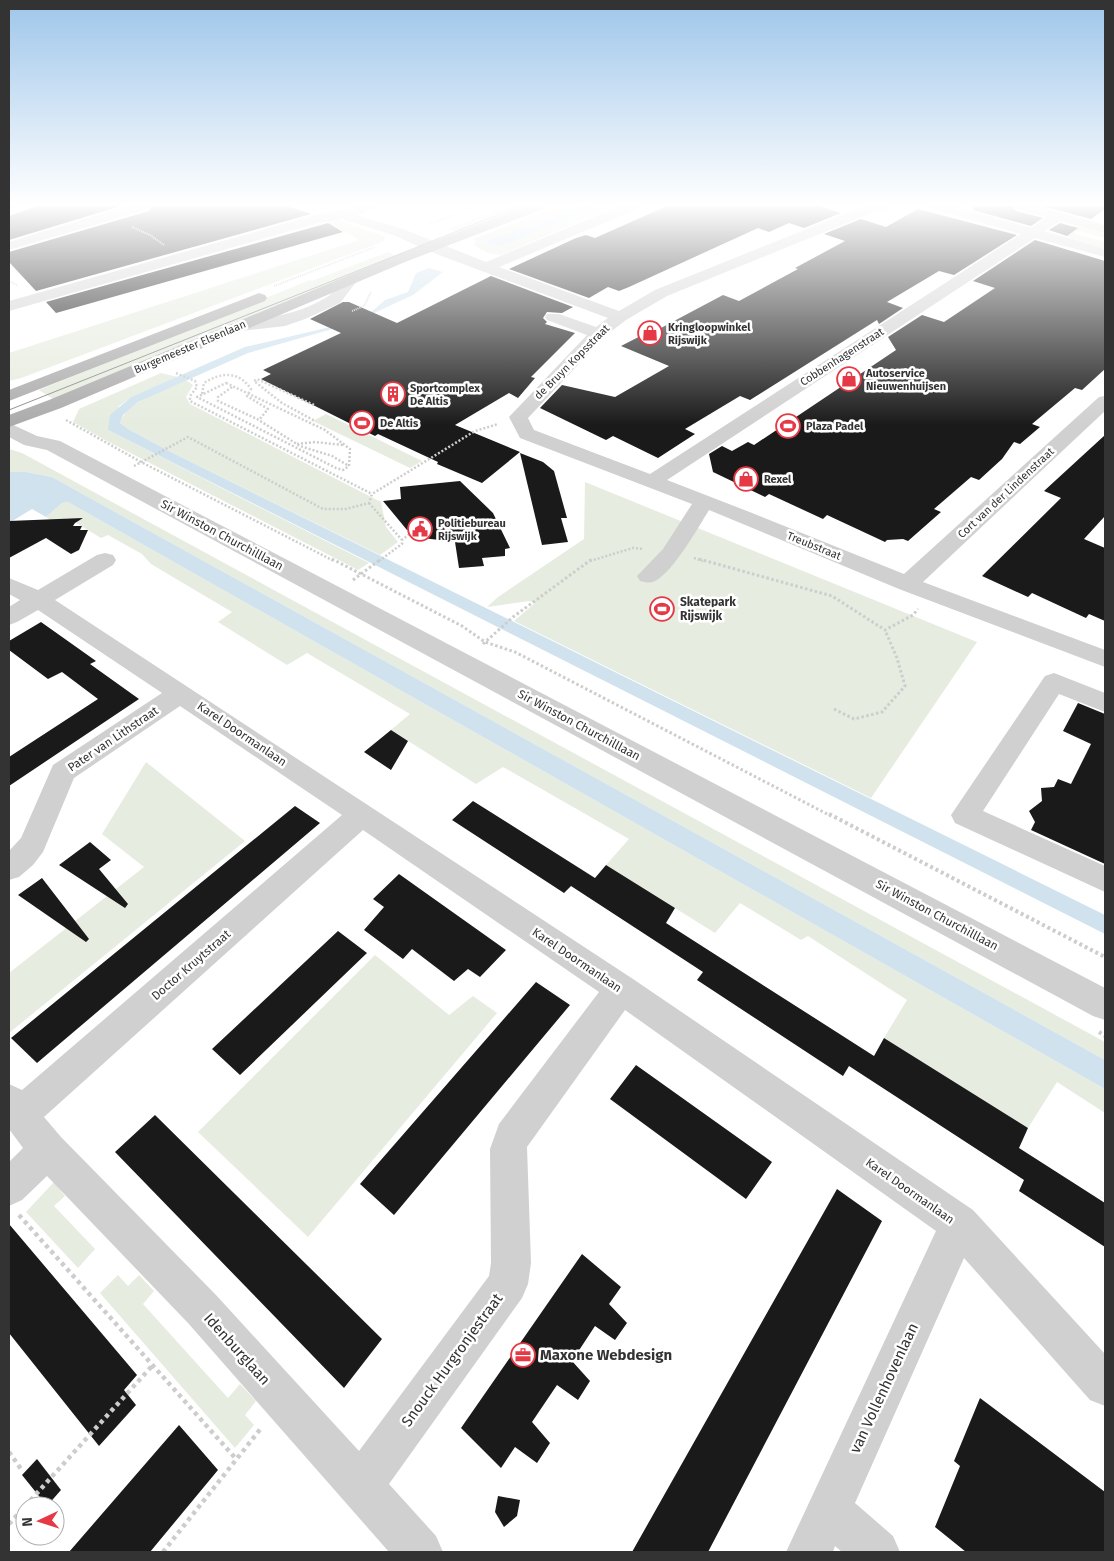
<svg xmlns="http://www.w3.org/2000/svg" width="1114" height="1561" font-family="'Fira Sans',sans-serif">
  <rect width="100%" height="100%" fill="#fff"/>
  <path fill="#e6ecdf" d="M506,206h27l-17,4 -59,22 -9,-3z
    M560,206h24l-49,20 -20,4 -29,13 14,4 99,-41h16l-114,49 -14,-2 -13,-8 2,-5 -3,-1z
    M333,218l53,19 -4,5 -361,136 -12,3v-28l350,-113 -33,-19z
    M1071,226h13l21,6v6l-25,-7h-6l1,3 30,8v7l-35,-10 -7,-6z
    M388,252l10,5 -342,144 -17,-11 271,-110 2,1z
    M161,373l17,4 -47,20 -12,9 -11,24 261,133 -11,7 -251,-129 -34,-19 6,-13z
    M186,380l7,5 -7,12 4,7 191,98 5,25 12,15 -18,13 -211,-104 -41,-22 -8,-6c7,-22 46,-34 66,-43z
    M326,414l96,47 -12,7 -97,-47z
    M9,449l13,4 1083,589v18l-1053,-583 -26,-5h-17z
    M585,482l392,160 -106,156 -357,-177 21,-18 -6,-2 -42,6 11,-10 86,-58z
    M68,502l1037,587v24l-48,-31 -29,46 -144,-90 23,-38 -99,-64 -7,4 -61,-37 -25,30 -109,-68 23,-26 -126,-72 -27,17 -85,-54 19,-16 -103,-61 -20,12 -69,-43 14,-10 -81,-48 -9,-10 -34,-19 -7,3 -33,-20 -12,6 -10,-7 16,-14z
    M146,762l99,79 -236,192v-60l135,-106 -42,-33z
    M375,955l74,60 24,-19 24,17 -189,224 -110,-105z
    M54,1182l11,14 -11,10 41,43 -17,19 -52,-56z
    M118,1275l10,11 11,-11 15,16 -11,13 85,94 12,-14 16,17 -11,14 9,10 -19,23 -135,-155z"/>
  <path fill="#cfe2ee" d="M584,206h15l-99,41 -14,-4v-2l29,-11 20,-4z
    M429,268l14,4 -30,23 -63,29 -102,29 -110,49 -15,13 -3,8 8,6 41,22 936,464v19l-997,-504 2,-15 21,-18 114,-50 102,-24 23,-10 15,-13 23,-8 8,-19z
    M9,472h17l26,5 1053,583v29l-1037,-587 -6,1 -16,14 -14,-8 -23,14z"/>
  <path fill="#1a1a1a" d="M38,206h83l-112,34v-24z
    M152,206h135l24,8 -275,77 -27,-29v-10l140,-41z
    M667,206h157l-2,1 19,6 -37,15 -15,-5 -20,9 -11,-4 -129,59 -10,4 -11,-4 -19,11 -80,-29 67,-31 10,-3 9,3z
    M973,206h39l4,5 27,7 -12,8 -58,-16z
    M1043,206h62v3l-14,10z
    M918,209l99,26 -63,40 -15,-4 -52,31 16,6 -24,16 -2,-4 -127,80 -10,-4 -55,33 10,5 -37,24 -45,-22 -7,4 -66,-32 22,-23 53,12 54,-31 -48,-20 35,-18 3,1 64,-34 16,6 59,-32 -3,-1 50,-27 -21,-7 37,-15 25,8z
    M328,223l15,9 -287,81 -10,-11z
    M1060,223l18,5 -11,8 -18,-6z
    M1035,240l70,21v108l-23,21 -7,-2 -43,36 8,3 -20,17 -6,-2 -12,17 -23,21 -8,-3 -37,32 7,3 -33,29 -5,-2 -16,1 -2,2 -58,-27 -4,4 -54,-25 -4,3 -52,-25 -4,-18 13,-8 10,5 16,-9 6,3 142,-95 -8,-13 34,-22 22,7 51,-34 -22,-7z
    M491,276l82,31 -11,6 -15,-1 -4,6 4,4 -2,2 30,9 -44,44 4,1 -17,20 -9,-5 -54,32 65,27 -38,31 -45,-19 1,-2 -60,-28 -3,2 -114,-57 10,-5 -8,-4 78,-37 -31,-14 33,-17h6l48,21z
    M1105,435v81l-21,23 21,9v73l-16,-7 -3,4 -54,-25 -4,4 -46,-21 79,-78 -17,-7z
    M520,453l23,9 11,9 13,47h-6l7,24 -26,3z
    M460,481l33,32 17,35 -5,1v7l-23,2 2,8 -25,2 -4,-26 -32,-4 -1,-9 -15,1 -24,-29 18,-2 -1,-12z
    M83,518l-8,5 -2,3h9l-2,4h8l-9,20 -8,4 -25,-16 -37,20v-37z
    M41,622l55,39 -6,3 49,35 -130,87v-29l89,-58 -36,-27 -14,7 -39,-29v-9z
    M1078,703l27,11v150l-74,-34 4,-8 -6,-11 13,-10 -1,-13 13,-1 4,-8 13,5 20,-40 -28,-13z
    M391,730l17,11 -17,29 -27,-18z
    M473,801l122,77 11,-13 69,43 -9,15 208,133 10,-18 144,90 -9,20 86,55v44l-86,-56 5,-11 -175,-114 -6,10 -146,-96 6,-8 -132,-86 -7,7 -112,-73z
    M295,806l25,17 -283,240 -26,-25z
    M90,842l21,18 -12,9 29,35 -3,4 -66,-43z
    M399,874l107,76 -26,27 -12,-8 -14,12 -42,-32 -9,10 -39,-29 20,-23 -11,-8z
    M42,878l47,61 -3,3 -68,-47z
    M338,931l29,22 -127,122 -28,-26z
    M536,982l34,23 -176,210 -34,-31z
    M636,1065l136,97 -26,37 -136,-100z
    M155,1115l227,224 -38,49 -229,-236z
    M837,1189l45,32 -174,331h-76z
    M9,1224l128,151 -13,15 12,15 -37,41 -90,-113z
    M582,1254l39,33 -12,17 18,19 -12,17 -20,-14 -23,35 18,20 -12,19 -21,-15 -25,37 18,21 -13,20 -22,-16 -14,21 -40,-40z
    M980,1398l125,94v60h-139l-31,-25 25,-61 -6,-5z
    M179,1425l39,45 -68,82h-81z
    M37,1459l24,31 -14,16 -25,-31z
    M498,1496l22,4 -3,16 -13,11 -9,-15z"/>
  <g fill="none" stroke-linecap="round" stroke-linejoin="round">
    <path stroke="#cdcdcd" stroke-width="2" stroke-dasharray="1 1" stroke-linecap="butt" d="M429,224l51,-18
      M132,227l18,8 14,10
      M9,281l8,4
      M274,286l101,-39
      M352,311l12,-5 7,-14"/>
    <path stroke="#cdcdcd" stroke-width="2.5" stroke-dasharray="2 2" stroke-linecap="butt" d="M176,373l19,8 2,6 -7,9v5l182,93
      M226,383l99,47 25,19 -1,17 -6,4 -7,-2 -139,-71z
      M232,387l-14,10v4l39,18 43,27 32,10 17,10
      M202,394l2,-11c17,-11 35,-12 47,6l-4,7 21,13 -9,11
      M314,405l-57,-26 -3,2 28,22 33,18
      M66,420l75,42 193,99
      M297,444l18,-2 28,3
      M134,466l54,-29 135,72h23l23,-6 3,-9 103,-63 23,-7
      M369,503l33,37
      M694,558l9,3
      M379,561l23,-17v-4l10,-8
      M590,561l43,-13 11,1"/>
    <path stroke="#cdcdcd" stroke-width="3" stroke-dasharray="2.5 2.5" stroke-linecap="butt" d="M332,559l130,67 23,16 30,10 316,164
      M699,559l133,37 53,34 28,-15 5,-6
      M353,580l28,-21
      M483,644l30,-27 79,-58
      M834,709l20,10 28,-7 23,-26 -8,-28 -12,-28"/>
    <path stroke="#cdcdcd" stroke-width="4" stroke-dasharray="3 3" stroke-linecap="butt" d="M829,814l276,143
      M1099,1032l6,4"/>
    <path stroke="#cdcdcd" stroke-width="4.5" stroke-dasharray="4 4" stroke-linecap="butt" d="M19,1215l218,245
      M9,1452l12,17
      M9,1524l143,-158
      M163,1552l99,-125"/>
    <path fill="#d0d0d0" fill-rule="evenodd" d="M9,206h10l-2,3 -8,2z
      M128,206h22l-2,3 -139,41v-8z
      M355,206h20l-2,3 -16,6 46,14 83,33 134,-56h19l-2,3 -138,58 120,44 36,-21 204,-82 8,-2h22l-2,3 -18,5 -202,82 -41,24 -22,17 -76,81 6,12 116,44 371,-240 -88,-25 -2,-3h22l78,22 16,-11 -31,-8 -2,-3h22l69,19v8l-45,-12 -16,10 61,18v8l-70,-19 -368,242 80,31 157,63 195,-177 6,-1v15l-182,171 182,68v17l-206,-78 -190,-79c-11,18 -36,62 -54,71 -5,3 -10,1 -15,0l-3,-5 26,-27 29,-45 -172,-66 -11,-21 78,-82 -40,-15 -2,-3 2,-3h12l37,13 12,-9 -169,-63 -46,-20 -51,-16 -24,4 -309,88v-10l303,-85 27,-6 4,1z
      M349,276l5,2 3,3 -17,22 -35,16 -20,7 -45,5 -6,-2 -2,-3 2,-3 6,-2c31,-3 59,-7 87,-24 9,-5 11,-18 22,-21z
      M9,423l28,13 23,5 1045,547v32l-12,-4 -1046,-566 -23,-5 -15,-8z
      M105,553l8,2 3,5 -3,5 -58,35 578,379 340,231 132,144v52l-15,-6 -126,-142 -109,245 38,33 7,16h-58l-7,-6 -2,6h-47l150,-321 -311,-221 -98,137 4,116 -3,21 -6,14 -133,186 47,52 7,16h-54l-201,-229 -141,-147 -25,24 -13,6v-44l14,-14 -14,-19v-45l13,6 320,-275 -162,-109 -106,72 -31,74 -10,13 -14,12 -10,3v-29l12,-13 32,-73 109,-72 -124,-83 -21,12 -8,3v-18l11,-7 -11,-6v-16l29,12 59,-35zM363,830l236,162 -100,132 -9,25 1,114 -2,13 -130,175 -143,-156 -155,-158 -17,-20z
      M1054,673l51,20v19l-46,-18 -76,117 122,55v26l-150,-69 -4,-8 94,-139z"/>
    <path fill="#ababab" fill-rule="evenodd" d="M526,206h19l-2,3 -138,53 -344,146 -52,19v-12l40,-15 346,-144z
      M259,293l6,2 2,3 -2,3 -256,100v-11z"/>
    <path stroke="#888" stroke-width="1" d="M9,410l511,-204"/>
  </g>
  <linearGradient id="sky" x2="0" y2="1"><stop stop-color="#9ec6ea"/><stop offset="0.48" stop-color="#fff"/><stop offset="1" stop-color="#fff" stop-opacity="0"/></linearGradient>
  <rect width="1114" height="425" fill="url(#sky)"/>
  <defs>
    <g id="shop-ring" transform="scale(1.25)"><circle r="9.5" fill="#fff" stroke="#e63946" stroke-width="1.5"/><path d="M-5-2.5h2.3a2.7 3.5 0 0 1 5.4 0H5L5.5 6h-11ZM-1.5-2.5h3a1.5 2.3 0 0 0-3 0Z" fill="#e63946"/></g>
    <g id="building-ring" transform="scale(1.25)"><circle r="9.5" fill="#fff" stroke="#e63946" stroke-width="1.5"/><path d="M-4-6H4V6H1V3H-1V6H-4ZM-2.5-4.3h1.7v1.8h-1.7ZM.8-4.3h1.7v1.8H.8ZM-2.5-1h1.7V.8h-1.7ZM.8-1h1.7V.8H.8Z" fill="#e63946"/></g>
    <g id="stadium-ring" transform="scale(1.25)"><circle r="9.5" fill="#fff" stroke="#e63946" stroke-width="1.5"/><path d="M0-5a6.5 5 0 1 0 0 10a6.5 5 0 1 0 0-10ZM-3.5-1.8h7v3.6h-7Z" fill="#e63946"/></g>
    <g id="civic-ring" transform="scale(1.25)"><circle r="9.5" fill="#fff" stroke="#e63946" stroke-width="1.5"/><path d="M-.6-6.5H3V-4.5H.6V-3L4-1V1h2V6H-6V1h2V-1L-.6-3ZM-1.2 2.5V6h2.4V2.5Z" fill="#e63946"/></g>
    <g id="office-ring" transform="scale(1.25)"><circle r="9.5" fill="#fff" stroke="#e63946" stroke-width="1.5"/><path d="M-6-3h4V-5.5h4V-3h4V5H-6ZM-1-4.5V-3h2v-1.5ZM-6 0V1H6V0Z" fill="#e63946"/></g>
  </defs>
  <g fill-rule="evenodd">
    <use href="#shop-ring" x="650" y="333"/>
    <use href="#shop-ring" x="849" y="379"/>
    <use href="#building-ring" x="393" y="394"/>
    <use href="#stadium-ring" x="362" y="423"/>
    <use href="#stadium-ring" x="788" y="426"/>
    <use href="#shop-ring" x="746" y="479"/>
    <use href="#civic-ring" x="420" y="529"/>
    <use href="#stadium-ring" x="662" y="609"/>
    <use href="#office-ring" x="523" y="1355"/>
  </g>
  <g text-anchor="middle" dominant-baseline="central" stroke-width="5" stroke-linejoin="round" paint-order="stroke">
    <g font-size="11" font-weight="bold" fill="#333" stroke="#fff" text-anchor="start">
      <text x="668" y="327">Kringloopwinkel<tspan x="668" dy="13">Rijswijk</tspan></text>
      <text x="866" y="373">Autoservice<tspan x="866" dy="13">Nieuwenhuijsen</tspan></text>
      <text x="410" y="388">Sportcomplex<tspan x="410" dy="13">De Altis</tspan></text>
      <text x="380" y="423">De Altis</text>
      <text x="806" y="426">Plaza Padel</text>
      <text x="764" y="479">Rexel</text>
      <text x="438" y="523">Politiebureau<tspan x="438" dy="13">Rijswijk</tspan></text>
    </g>
    <g font-size="11" fill="#333" stroke="#fff">
      <text transform="translate(190 347) rotate(-23)">Burgemeester Elsenlaan</text>
      <text transform="translate(842 357) rotate(-33)">Cobbenhagenstraat</text>
      <text transform="translate(572 362) rotate(-45)">de Bruyn Kopsstraat</text>
      <text transform="translate(1006 493) rotate(-43)">Cort van der Lindenstraat</text>
      <text transform="translate(814 546) rotate(22)">Treubstraat</text>
    </g>
    <g font-size="12" fill="#333" stroke="#fff">
      <text transform="translate(222 535) rotate(28)">Sir Winston Churchilllaan</text>
      <text transform="translate(579 725) rotate(28)">Sir Winston Churchilllaan</text>
      <text transform="translate(242 734) rotate(34)">Karel Doormanlaan</text>
      <text transform="translate(113 739) rotate(-34)">Pater van Lithstraat</text>
      <text transform="translate(937 915) rotate(28)">Sir Winston Churchilllaan</text>
      <text transform="translate(577 960) rotate(34)">Karel Doormanlaan</text>
      <text transform="translate(191 965) rotate(-41)">Doctor Kruytstraat</text>
      <text transform="translate(910 1191) rotate(35)">Karel Doormanlaan</text>
    </g>
    <g font-size="12" font-weight="bold" fill="#333" stroke="#fff" text-anchor="start">
      <text x="680" y="602">Skatepark<tspan x="680" dy="14">Rijswijk</tspan></text>
    </g>
    <g font-size="15" fill="#333" stroke="#fff">
      <text transform="translate(237 1349) rotate(48)">Idenburglaan</text>
      <text transform="translate(452 1360) rotate(-54)">Snouck Hurgronjestraat</text>
      <text transform="translate(884 1388) rotate(-65)">van Vollenhovenlaan</text>
    </g>
    <g font-size="15" font-weight="bold" fill="#333" stroke="#fff" text-anchor="start">
      <text x="540" y="1355">Maxone Webdesign</text>
    </g>
  </g>
  <rect width="1114" height="1561" fill="none" stroke="#333333" stroke-width="20"/>
  <g transform="translate(40 1521) rotate(266)"><circle r="24" fill="#ffffff" stroke="#adadad"/>
  <path d="M0-4L9 19L0 12L-9 19Z" fill="#e63946"/>
  <text y="-8" font-size="14" font-weight="bold" text-anchor="middle" fill="#333333">N</text>
  </g>
</svg>
